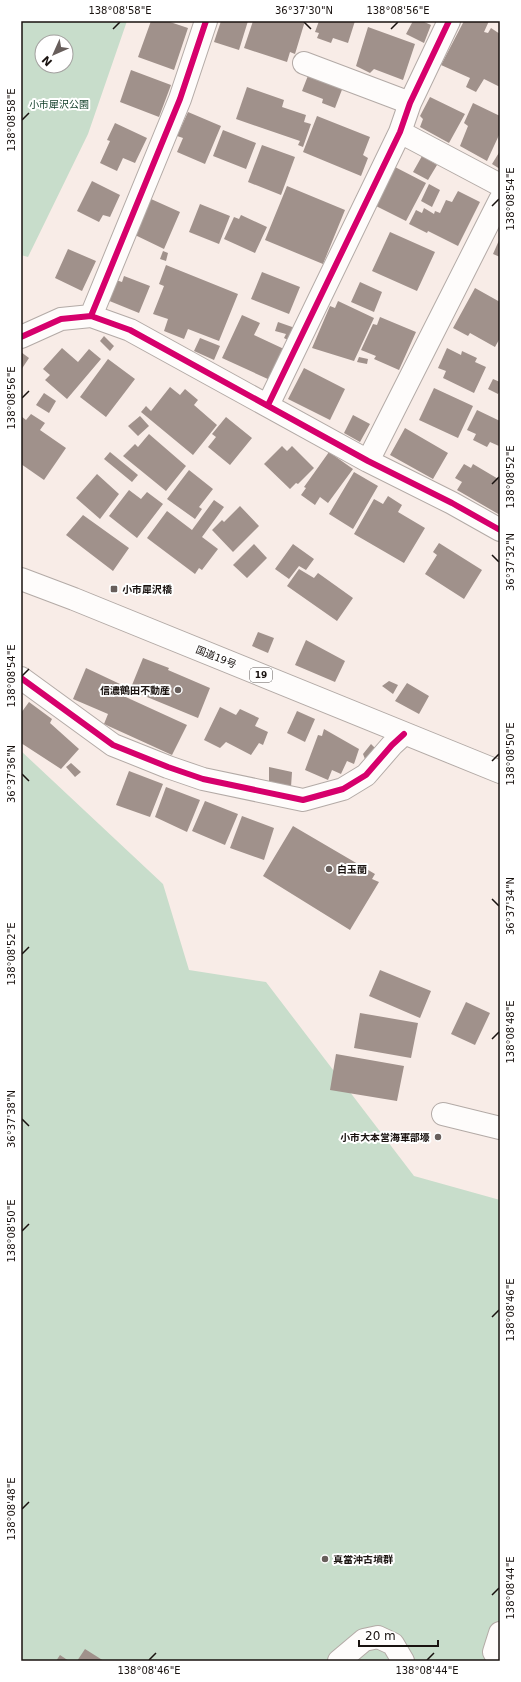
<svg xmlns="http://www.w3.org/2000/svg" width="521" height="1682" font-family="'DejaVu Sans','Noto Sans JP',sans-serif">
  <rect width="100%" height="100%" fill="#f8ece7"/>
  <path fill="#c8ddcb" fill-rule="evenodd" d="M22,21h105l-39,113 -60,123 -7,-2zM42,42h24v24h-24z
    M21,751l142,133 26,86 77,12 148,194 86,24v461h-479z"/>
  <path fill="#a0918b" d="M151,21h16l21,7 -14,42 -36,-13z
    M221,21h27l-9,29 -25,-8z
    M253,21h52l-10,33 -5,-2 -3,10 -43,-14z
    M319,21h36l-7,22 -15,-5 -2,5 -14,-5 2,-5 -4,-1z
    M413,21h9l9,4 -7,18 -18,-9z
    M464,21h25l-5,11 4,1 3,-5 9,6v53l-16,-8 -8,13 -10,-5 4,-9 -29,-13z
    M368,27l47,17 -12,36 -29,-11 -4,4 -14,-7z
    M131,70l40,15 -12,32 -39,-15z
    M309,73l34,14 -8,21 -13,-5 1,-4 -21,-8z
    M247,87l37,13 -2,7 24,8 -2,7 7,2 -8,23 -5,-2 2,-4 -64,-22z
    M430,97l35,17 -16,29 -29,-16 3,-8 -3,-3z
    M473,103l27,13v17l-13,28 -27,-15 8,-20 -4,-3z
    M188,112l33,14 -16,38 -28,-12 6,-14 -6,-2z
    M317,116l53,21 -7,18 5,3 -7,18 -58,-24z
    M115,123l32,15 -12,25 -12,-5 -6,13 -17,-8 10,-22 -3,-1z
    M223,130l33,13 -10,26 -33,-13z
    M262,145l33,12 -14,38 -33,-13z
    M500,151v18l-8,-5z
    M422,156l15,9 -9,15 -15,-8z
    M395,167l31,16 -20,38 -30,-15z
    M92,181l28,14 -10,22 -7,-2 -4,7 -22,-11z
    M429,184l11,6 -8,17 -11,-6z
    M287,186l58,24 -22,54 -58,-24z
    M458,191l22,11 -22,44 -30,-15 -1,2 -18,-9 7,-14 6,3 2,-5 10,6 1,-3 5,2 6,-13 6,2z
    M151,199l29,13 -16,37 -29,-14z
    M200,204l30,12 -11,28 -30,-12z
    M241,215l26,12 -12,26 -31,-14 10,-22 5,2z
    M390,232l45,20 -18,39 -45,-20z
    M500,238v19l-7,-3z
    M68,249l28,12 -14,30 -27,-13z
    M163,251l5,2 -2,8 -6,-2z
    M166,265l72,29 -19,47 -31,-12 -4,10 -20,-8 4,-12 -15,-5 11,-28 -5,-2z
    M262,272l38,15 -11,27 -38,-15z
    M124,276l26,10 -11,27 -32,-13 9,-20 6,2z
    M360,282l22,10 -8,20 -23,-10z
    M475,288l25,14v36l-5,9 -25,-14 -2,3 -15,-8z
    M338,301l36,17 -20,43 -42,-13 18,-42 5,2z
    M242,315l18,8 -6,12 30,14 -14,31 -48,-22z
    M380,317l36,15 -17,38 -25,-11 2,-3 -15,-6 12,-26 4,1z
    M278,322l17,6 -5,13 -6,-3 2,-4 -11,-3z
    M104,336l10,10 -4,5 -10,-10z
    M200,338l20,8 -6,14 -20,-9z
    M62,348l16,14 11,-13 12,10 -34,40 -22,-19 5,-5 -7,-6z
    M447,348l14,7 1,-4 15,7 -2,4 11,5 -12,26 -31,-15 3,-7 -8,-3z
    M21,352l8,6 -8,12z
    M359,357l9,2 -1,5 -10,-2z
    M108,359l27,20 -29,38 -26,-20z
    M304,368l41,21 -15,31 -42,-21z
    M493,379l7,3v8l-2,4 -10,-5z
    M170,387l10,8 5,-6 13,11 -4,5 23,20 -24,30 -52,-43 5,-6 5,5z
    M434,388l39,18 -15,32 -39,-18z
    M44,393l12,8 -7,12 -13,-8z
    M477,410l23,11v22l-1,3 -9,-4 -3,5 -14,-7 3,-6 -9,-4z
    M31,414l14,9 -5,7 26,18 -22,32 -23,-16v-48l5,4z
    M353,415l17,9 -10,18 -16,-9z
    M140,416l9,10 -11,10 -10,-10z
    M226,417l26,21 -22,27 -22,-18 8,-10 -4,-3z
    M405,428l43,25 -15,26 -43,-24z
    M149,434l37,32 -20,25 -43,-35 12,-12 3,3z
    M282,446l5,5 5,-5 22,22 -16,16 -2,-1 -6,6 -26,-25z
    M110,452l28,23 -6,7 -28,-23z
    M329,452l24,17 -25,34 -8,-6 -5,8 -14,-10 5,-7 -2,-1z
    M464,464l7,4 2,-4 27,16v35l-43,-25 5,-8 -7,-4z
    M189,470l24,19 -14,18 3,2 -7,10 -28,-20z
    M354,472l24,14 -25,43 -24,-15z
    M97,474l22,20 -19,25 -24,-21z
    M129,490l12,9 6,-7 16,12 -26,34 -28,-22z
    M388,496l14,9 -4,7 27,16 -21,35 -50,-29 20,-35 9,5z
    M214,500l10,7 -22,30 16,12 -16,21 -3,-2 -4,6 -48,-36 20,-27 25,19z
    M240,506l19,20 -26,26 -21,-22 10,-10 2,2z
    M83,515l46,33 -16,23 -47,-36z
    M439,543l43,27 -18,29 -39,-25 12,-19 -4,-3z
    M254,544l13,14 -20,20 -14,-13z
    M293,544l21,15 -8,11 -7,-4 -10,13 -14,-10z
    M299,569l15,9 4,-5 35,25 -16,23 -50,-35z
    M258,632l16,6 -6,15 -16,-7z
    M306,640l39,21 -10,21 -40,-17z
    M143,658l26,10 -1,2 42,18 -12,30 -68,-28z
    M86,668l34,16 -3,9 70,32 -15,30 -68,-31 4,-10 -35,-15z
    M389,681l9,4 -5,9 -11,-8z
    M407,683l22,13 -10,18 -24,-13z
    M29,702l23,17 -2,4 29,26 -18,20 -40,-26v-30z
    M220,707l16,8 4,-6 19,9 -4,8 13,6 -5,13 -4,-2 -8,12 -25,-13 -6,6 -16,-8z
    M297,711l18,8 -10,23 -18,-9z
    M324,729l35,20 -5,15 -7,-3 -6,13 -9,-4 -4,10 -23,-10 13,-35 4,1z
    M371,744l4,4 -10,11 -2,-5z
    M71,763l10,9 -6,5 -9,-10z
    M269,767l23,5 -1,15 -22,-6z
    M129,771l34,13 -13,33 -34,-12z
    M166,787l34,13 -13,32 -32,-15z
    M205,801l33,13 -13,31 -33,-14z
    M242,816l32,12 -10,32 -34,-12z
    M293,826l82,48 -3,5 7,3 -29,48 -87,-54z
    M380,970l51,21 -11,27 -51,-22z
    M466,1002l24,11 -15,32 -24,-11z
    M360,1013l58,10 -7,35 -57,-10z
    M336,1054l68,12 -7,35 -67,-11z
    M85,1649l19,12h-27z
    M60,1655l9,6h-13z"/>
  <g fill="none" stroke-linecap="round" stroke-linejoin="round">
    <g stroke="#b3aaa6" stroke-width="24">
      <path id="street" d="M304,63l106,40
        M400,132l100,53
        M91,316l89,-217 26,-78
        M21,337l40,-18 30,-3 39,14 238,131 84,42 48,27
        M268,405l132,-273 10,-29 39,-82
        M368,461l132,-261
        M21,678l92,67 55,22 35,12 100,21 40,-11 23,-14 26,-30 12,-11
        M443,1114l57,14
        M339,1661l25,-21 14,-3 15,7 10,17
        M499,1661l-5,-9 6,-19"/>
    </g>
    <g stroke="#b3aaa6" stroke-width="24">
      <path id="highway" d="M21,579l53,20 426,173"/>
    </g>
    <use href="#street" stroke="#fefcfb" stroke-width="22"/>
    <use href="#highway" stroke="#fefcfb" stroke-width="22"/>
    <g stroke="#fff" stroke-width="8">
      <path id="cycleway" d="M91,316l89,-217 26,-78
        M21,337l40,-18 30,-3 39,14 238,131 84,42 48,27
        M268,405l132,-273 10,-29 39,-82
        M21,678l92,67 55,22 35,12 100,21 40,-11 23,-14 26,-30 12,-11"/>
    </g>
    <use href="#cycleway" stroke="#d6006c" stroke-width="6"/>
  </g>
  <path fill="none" stroke="#19120f" stroke-width="1.5" d="M304,22l7,7M113,29l7,-7M391,29l7,-7M22,120l7,-7M492,206l7,-7M22,398l7,-7M492,484l7,-7M492,555l7,7M22,676l7,-7M492,761l7,-7M22,774l7,7M492,899l7,7M22,954l7,-7M492,1039l7,-7M22,1119l7,7M22,1231l7,-7M492,1317l7,-7M22,1509l7,-7M492,1595l7,-7M149,1660l7,-7M427,1660l7,-7"/>
  <g fill="#675e5b" stroke="#fff" stroke-width="1.5">
    <rect x="110" y="585" width="8" height="8" rx="2"/>
    <circle cx="178" cy="690" r="4"/>
    <circle cx="329" cy="869" r="4"/>
    <circle cx="438" cy="1137" r="4"/>
    <circle cx="325" cy="1559" r="4"/>
  </g>
  <g text-anchor="middle" dominant-baseline="central" stroke-width="4" stroke-linejoin="round" paint-order="stroke">
    <rect fill="#fff" stroke="#5e5957" stroke-width="1" x="250" y="668" width="22" height="14" rx="3"/>
    <g font-size="9" font-weight="bold" fill="#19120f">
      <text x="261" y="675">19</text>
    </g>
    <g font-size="10" fill="#0d3b26" stroke="#fff">
      <text x="59" y="104">小市犀沢公園</text>
    </g>
    <g font-size="10" font-weight="bold" fill="#19120f" stroke="#fff" text-anchor="start">
      <text x="122" y="589">小市犀沢橋</text>
      <text x="170" y="690" text-anchor="end">信濃鶴田不動産</text>
      <text x="337" y="869">白玉蘭</text>
      <text x="430" y="1137" text-anchor="end">小市大本営海軍部壕</text>
      <text x="333" y="1559">真當沖古墳群</text>
    </g>
    <g font-size="10" fill="#19120f" stroke="#fff">
      <text transform="translate(216 657) rotate(22)">国道19号</text>
    </g>
  </g>
  <rect width="521" height="1682" fill="none" stroke="#ffffff" stroke-width="44"/>
  <g transform="translate(54 54) rotate(225)"><circle r="19" fill="#ffffff" stroke="#a3a09f"/>
  <path d="M0-3L7 15L0 10L-7 15Z" fill="#675e5b"/>
  <text y="-6" font-size="11" font-weight="bold" text-anchor="middle" fill="#19120f">N</text>
  </g>
  <path d="M359 1640v6h79v-6" fill="none" stroke="#19120f" stroke-width="2"/>
  <text x="365" y="1640" font-size="12" fill="#19120f" stroke="#ffffff" stroke-width="3" paint-order="stroke">20 m</text>
  <rect x="22" y="22" width="477" height="1638" fill="none" stroke="#19120f" stroke-width="1.5"/>
  <g font-size="10" text-anchor="middle" fill="#19120f">
    <text x="120" y="14">138°08'58"E</text>
    <text x="304" y="14">36°37'30"N</text>
    <text x="398" y="14">138°08'56"E</text>
    <text transform="translate(11 120) rotate(-90)" y="4">138°08'58"E</text>
    <text transform="translate(510 199) rotate(-90)" y="4">138°08'54"E</text>
    <text transform="translate(11 398) rotate(-90)" y="4">138°08'56"E</text>
    <text transform="translate(510 477) rotate(-90)" y="4">138°08'52"E</text>
    <text transform="translate(510 562) rotate(-90)" y="4">36°37'32"N</text>
    <text transform="translate(11 676) rotate(-90)" y="4">138°08'54"E</text>
    <text transform="translate(510 754) rotate(-90)" y="4">138°08'50"E</text>
    <text transform="translate(11 774) rotate(-90)" y="4">36°37'36"N</text>
    <text transform="translate(510 906) rotate(-90)" y="4">36°37'34"N</text>
    <text transform="translate(11 954) rotate(-90)" y="4">138°08'52"E</text>
    <text transform="translate(510 1032) rotate(-90)" y="4">138°08'48"E</text>
    <text transform="translate(11 1119) rotate(-90)" y="4">36°37'38"N</text>
    <text transform="translate(11 1231) rotate(-90)" y="4">138°08'50"E</text>
    <text transform="translate(510 1310) rotate(-90)" y="4">138°08'46"E</text>
    <text transform="translate(11 1509) rotate(-90)" y="4">138°08'48"E</text>
    <text transform="translate(510 1588) rotate(-90)" y="4">138°08'44"E</text>
    <text x="149" y="1674">138°08'46"E</text>
    <text x="427" y="1674">138°08'44"E</text>
  </g>
</svg>
